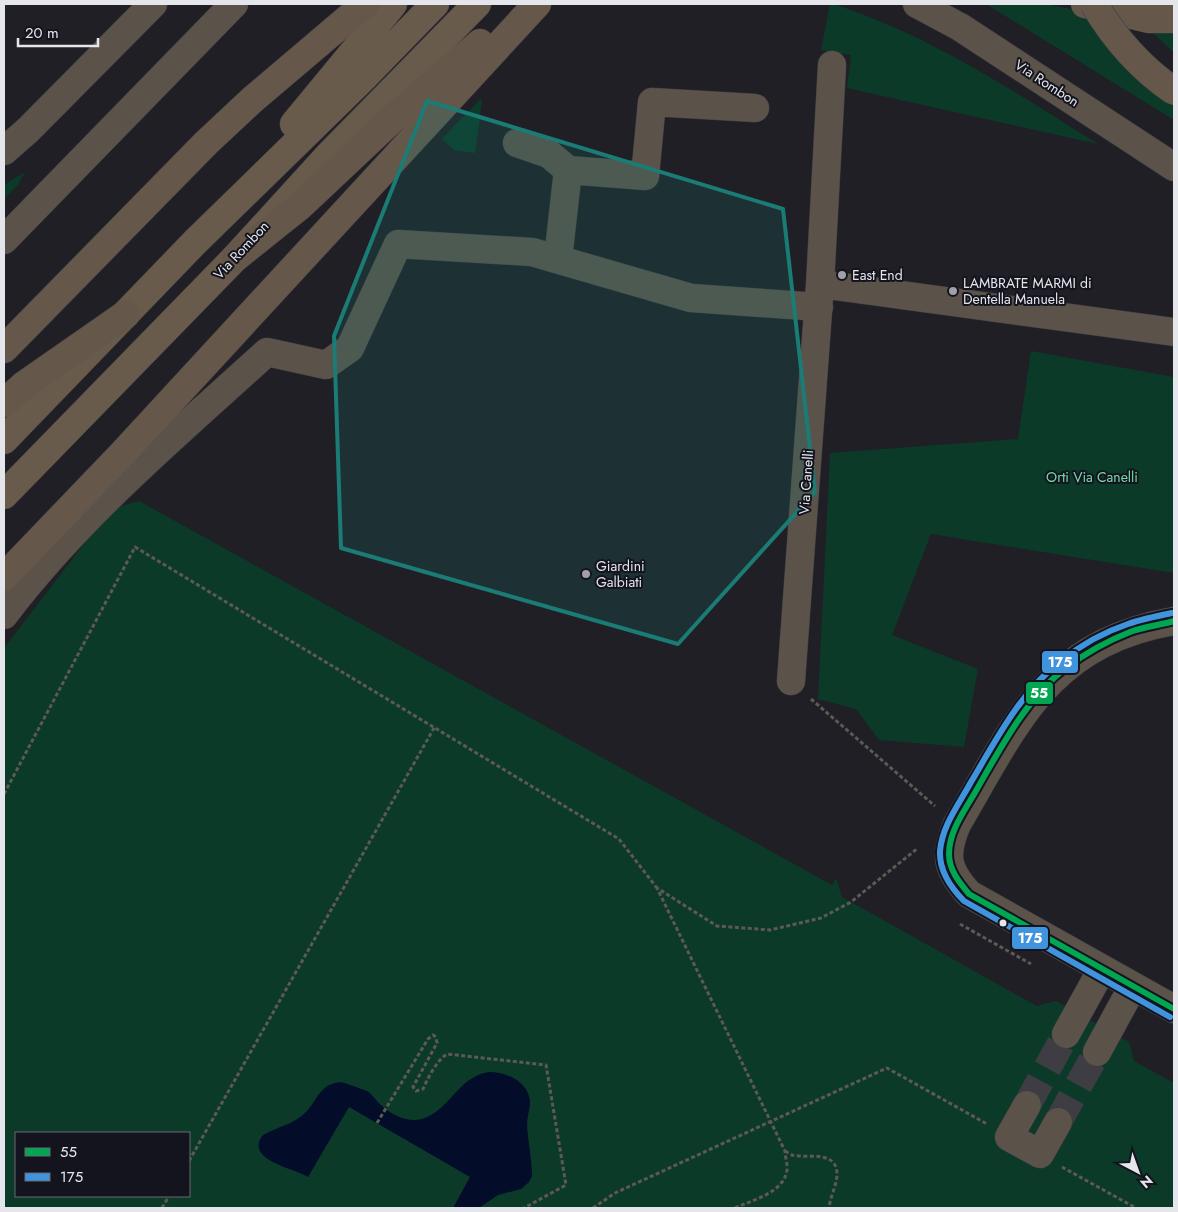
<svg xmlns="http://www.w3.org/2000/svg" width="1178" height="1212" font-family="Jost,sans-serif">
  <rect width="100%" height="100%" fill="#1f1f25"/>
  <path fill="#0c3a28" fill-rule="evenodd" d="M830,4h4c34,12 67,25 99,42 57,29 111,64 165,98l-251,-56 4,-33 -30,-5z
    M986,4h59l36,7 93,84v25z
    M1146,26l28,1v26z
    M480,99l2,1 -7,53 -21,-3 -12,-11z
    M25,172l-7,13 -14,14v-14z
    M1031,351l143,26v196l-243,-39 -39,101 86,34 -14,78 -85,-7 -23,-31 -38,-10 12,-246 188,-14z
    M139,501l693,384 4,-7 6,19 195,109 19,-5 73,41 5,19 40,22v125h-1170v-560l83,-108 31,-33zM16,1133h173v63h-173z"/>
  <path fill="#030c29" d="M489,1072c18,0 39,10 41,29 0,8 -3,16 -3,24 1,17 5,34 5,51l-3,6 -8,7 -23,6 -19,13h-26l17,-31 -121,-70 -41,70c-12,-8 -65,-17 -45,-42 14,-8 32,-11 43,-23 10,-10 13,-25 29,-29 6,-2 12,1 18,3 5,2 10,3 14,5 6,4 9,10 14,14 10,10 27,18 41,14 29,-9 35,-42 67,-47z"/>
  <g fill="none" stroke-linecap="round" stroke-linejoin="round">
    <path stroke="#3d3d43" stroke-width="28" stroke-dasharray="28 14" stroke-linecap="butt" d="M1027,1105l39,-71
      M1058,1122l39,-70"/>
    <g stroke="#3c3c40" stroke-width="29">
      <path id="minor" d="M917,4l43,23 214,140
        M517,143l32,11 19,16 -10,89
        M4,151l24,-21 125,-126
        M568,170l77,6 7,-74 103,6
        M4,240l230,-236
        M820,284l354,48
        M4,615c75,-99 172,-180 263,-263l59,13 24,-17 48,-104 134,8 159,46 128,9
        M1174,621c-127,22 -158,103 -217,203 -13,31 -11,45 12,70l205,115
        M791,681l29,-397 12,-219
        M1066,1034l36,-65
        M1097,1052l36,-66
        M1027,1105l-18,32 31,17 18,-32"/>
    </g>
    <g stroke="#3c3c40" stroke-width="29">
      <path id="major" d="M294,124l99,-120
        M4,440l191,-198 169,-165 71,-73
        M4,495l231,-237 94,-103 148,-151"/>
    </g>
    <g stroke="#3c3c40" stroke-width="29">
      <path id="highway" d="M1085,4l64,15h25
        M235,258l65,-52 101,-95 79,-68
        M4,349l202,-206 46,-43 113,-96
        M4,403l20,-18 102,-71
        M4,577l119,-124 414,-449"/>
    </g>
    <path stroke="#5e5955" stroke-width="3" stroke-dasharray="4 2.5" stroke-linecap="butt" d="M811,699l124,107
      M4,794l131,-247 484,292 38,49
      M960,924l71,40
      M377,1123l51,-84 5,-4 3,2 1,6 -24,44 3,4 7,-2c5,-11 13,-28 24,-35l99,11 20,120 -42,23
      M785,1151c2,1 5,3 7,4 13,4 45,-6 45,19 0,11 -7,23 -8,34
      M189,1161l245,-433
      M1062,1167l74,41
      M162,1208l7,-12
      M593,1208l22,-15 272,-125 100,56
      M735,1208c17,-8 49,-15 52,-38 1,-5 -2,-13 -2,-19l-128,-263 60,38 53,4 51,-12 30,-16 67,-54"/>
    <use href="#minor" stroke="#5b524a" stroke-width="28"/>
    <use href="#major" stroke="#695b4c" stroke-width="28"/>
    <use href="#highway" stroke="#65574a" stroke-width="28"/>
    <g stroke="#3c3c40" stroke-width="29" stroke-linecap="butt">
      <path id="highway-bridge" d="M1094,4c21,35 46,64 80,87"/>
    </g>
    <use href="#highway-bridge" stroke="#65574a" stroke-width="28"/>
    <g stroke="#14141e" stroke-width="10">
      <path id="bus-1" d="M1174,621c-14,4 -30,6 -44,11 -23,9 -44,21 -63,35 -39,29 -66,80 -90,122 -11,20 -28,41 -28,65 0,16 10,28 20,40l205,115"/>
    </g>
    <g stroke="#14141e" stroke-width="10">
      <path id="bus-2" d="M1170,1017l-206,-116c-13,-13 -25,-30 -24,-50 2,-25 19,-47 31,-69 25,-42 50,-91 90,-121 20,-16 43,-29 67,-37 14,-5 29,-8 44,-11"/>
    </g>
    <use href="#bus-1" stroke="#00a651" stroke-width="6"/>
    <use href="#bus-2" stroke="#4094de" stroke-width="6"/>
  </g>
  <path fill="#1a7c74" fill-opacity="0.2" stroke="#1a7c74" stroke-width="4" stroke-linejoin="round" d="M427,101l356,108 32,283 -137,152 -337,-96 -7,-212z"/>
  <g fill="#a0a0a6" stroke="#14141e" stroke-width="2">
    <circle cx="842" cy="275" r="5"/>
    <circle cx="953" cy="291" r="5"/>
    <circle cx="586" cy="574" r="5"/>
  </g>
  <circle fill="#e5e5ec" stroke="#14141e" stroke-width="2" cx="1003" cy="923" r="4.5"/>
  <g text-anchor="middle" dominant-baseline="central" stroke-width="4" stroke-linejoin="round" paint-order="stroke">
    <g font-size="14" fill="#e5e5ec" stroke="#14141e">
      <text transform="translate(1047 83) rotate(33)">Via Rombon</text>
      <text transform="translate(241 250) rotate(-47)">Via Rombon</text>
      <text transform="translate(806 482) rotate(-86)">Via Canelli</text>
    </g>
    <g font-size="14" fill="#e5e5ec" stroke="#14141e" text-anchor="start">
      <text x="852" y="275">East End</text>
      <text x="963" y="283">LAMBRATE MARMI di<tspan x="963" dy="16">Dentella Manuela</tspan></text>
      <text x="596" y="566">Giardini<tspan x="596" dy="16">Galbiati</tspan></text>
    </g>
    <g font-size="14" fill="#76d9a9" stroke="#14141e">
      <text x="1092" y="477">Orti Via Canelli</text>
    </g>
  </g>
  <g stroke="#14141e" stroke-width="2">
    <rect x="1041" y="650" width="38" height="24" rx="5" fill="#4094de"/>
    <rect x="1025" y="681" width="29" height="24" rx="5" fill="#00a651"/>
    <rect x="1011" y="926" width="38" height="24" rx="5" fill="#4094de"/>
  </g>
  <g font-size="14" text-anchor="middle" font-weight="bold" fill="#fff">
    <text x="1060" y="667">175</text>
    <text x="1039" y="698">55</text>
    <text x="1030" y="943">175</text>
  </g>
  <rect width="1178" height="1212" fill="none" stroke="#e5e5ec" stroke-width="10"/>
  <rect x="15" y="1132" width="175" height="65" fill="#14141e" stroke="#686870"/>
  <rect x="25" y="1148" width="25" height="8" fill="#00a651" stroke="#686870"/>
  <text x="60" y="1157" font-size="15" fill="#e5e5ec">55</text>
  <rect x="25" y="1173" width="25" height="8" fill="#4094de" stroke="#686870"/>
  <text x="60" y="1182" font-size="15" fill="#e5e5ec">175</text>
  <g transform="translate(1138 1172) rotate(139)" stroke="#14141e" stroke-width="4" paint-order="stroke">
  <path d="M0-4L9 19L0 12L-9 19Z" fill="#e5e5ec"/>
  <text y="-8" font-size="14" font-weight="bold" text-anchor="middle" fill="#e5e5ec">N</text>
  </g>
  <path d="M18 38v8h80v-8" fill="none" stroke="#e5e5ec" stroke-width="2.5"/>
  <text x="25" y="38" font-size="15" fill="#e5e5ec" stroke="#14141e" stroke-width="4" paint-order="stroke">20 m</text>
</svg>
